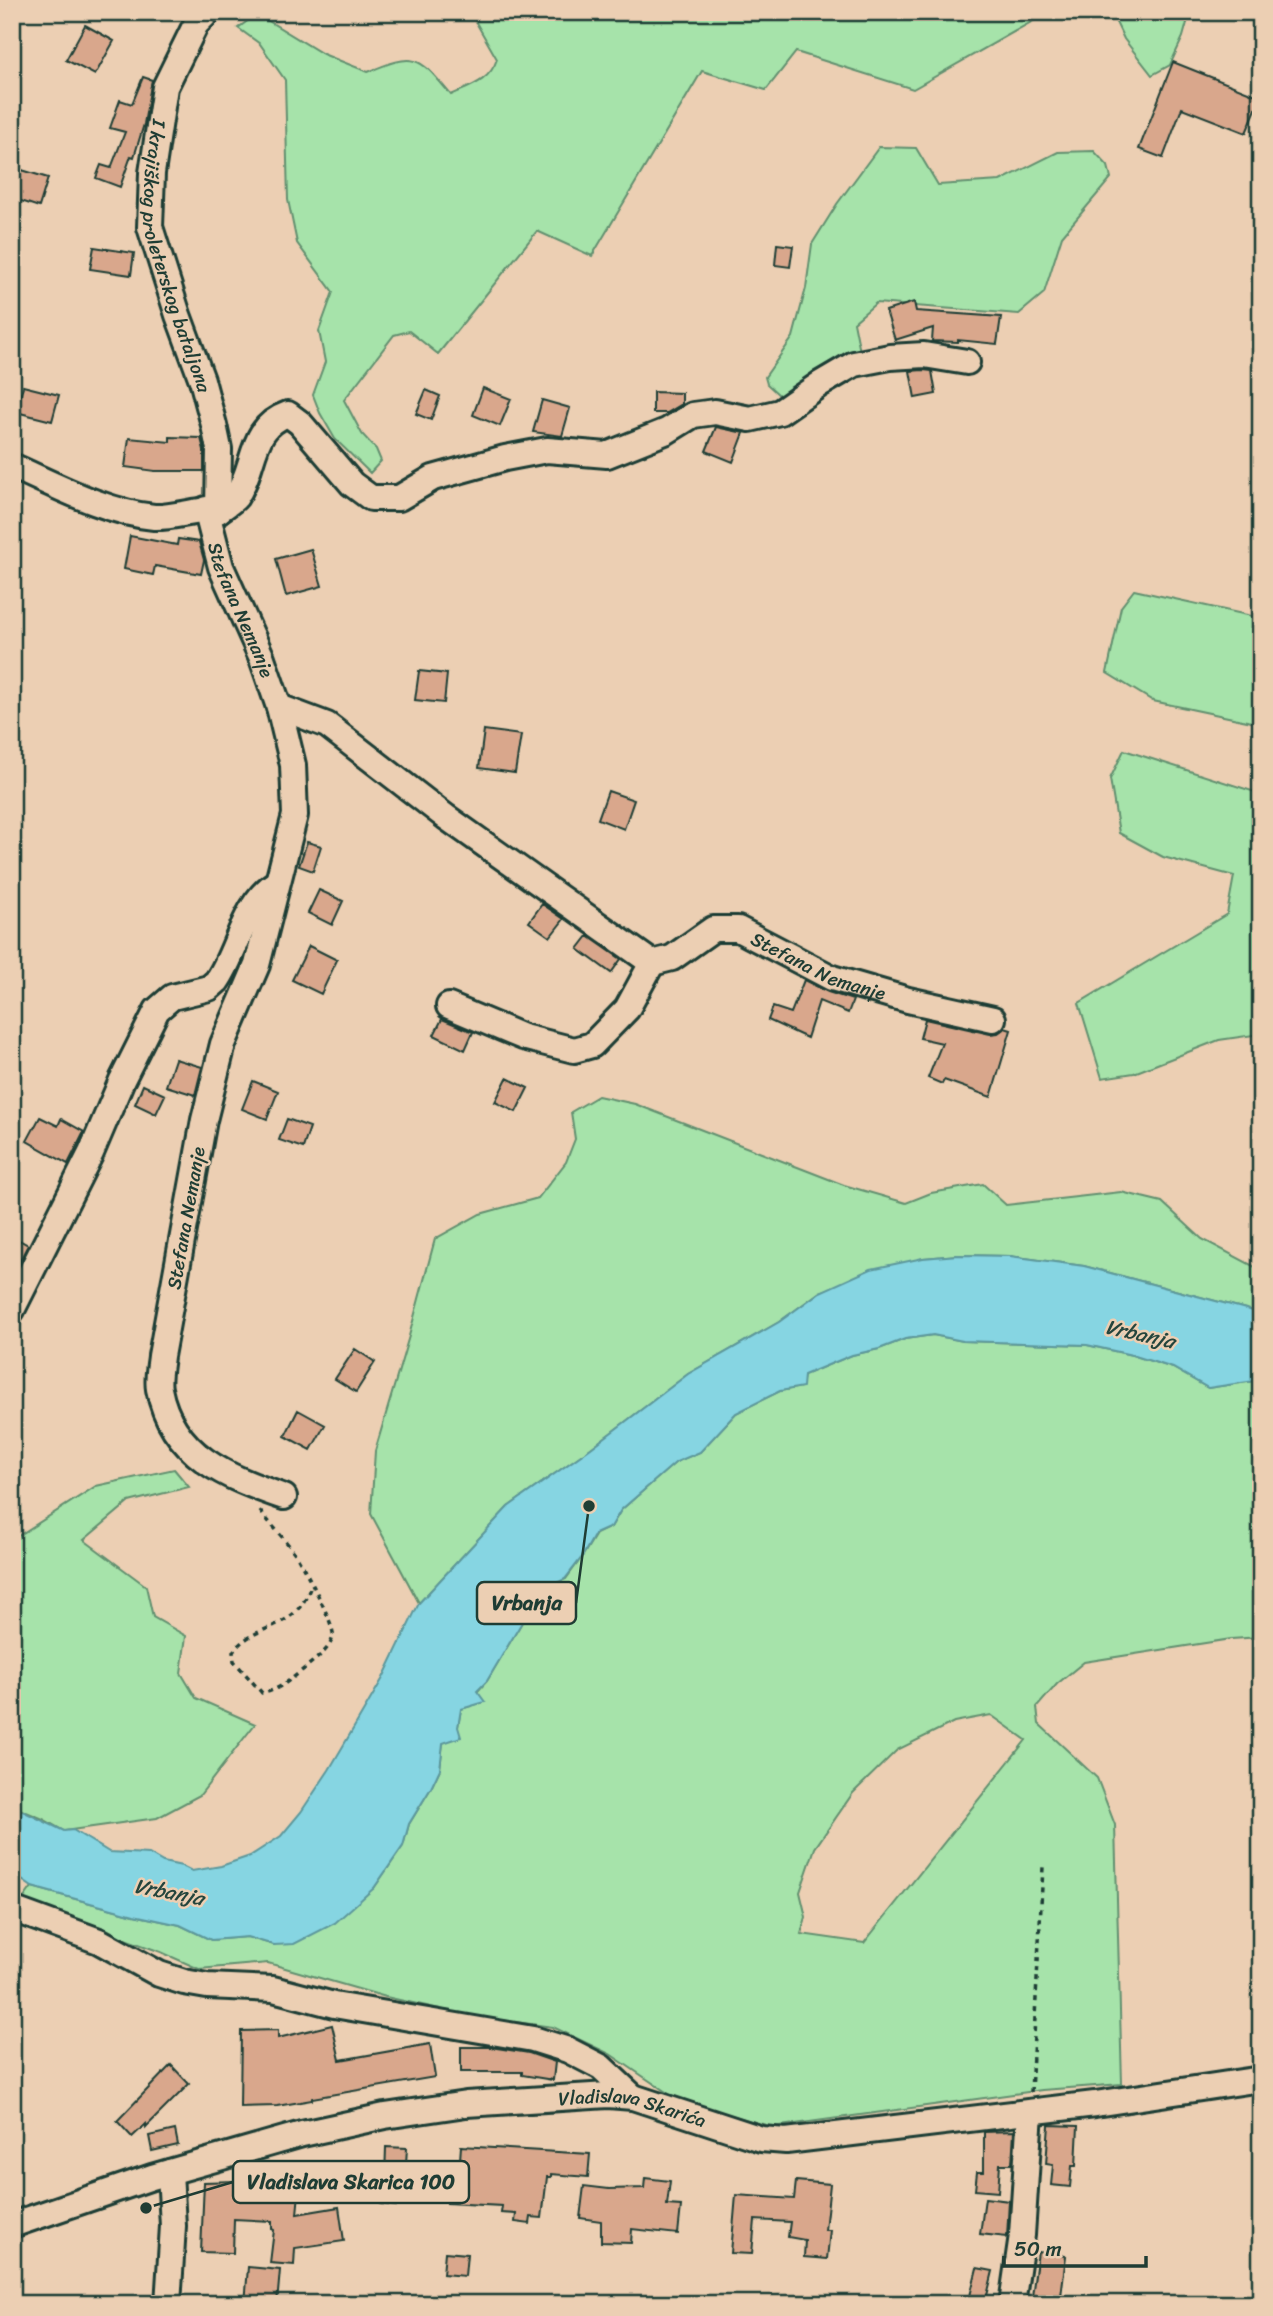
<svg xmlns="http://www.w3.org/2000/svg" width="1273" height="2316" font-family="Sriracha,sans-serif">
  <rect width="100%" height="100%" fill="#eccfb3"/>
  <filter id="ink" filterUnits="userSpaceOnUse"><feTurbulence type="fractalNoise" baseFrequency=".0143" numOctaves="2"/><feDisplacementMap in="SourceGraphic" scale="14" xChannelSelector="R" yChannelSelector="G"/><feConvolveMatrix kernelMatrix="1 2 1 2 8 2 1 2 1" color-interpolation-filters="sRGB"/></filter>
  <g filter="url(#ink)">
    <path fill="#a6e3aa" stroke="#62906f" stroke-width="2" fill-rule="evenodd" d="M470,12h579l-136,77 -117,-37 -30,38 -64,-19 -110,185 -55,-25 -99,123 -29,-23 -15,4 -50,65 18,34 14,15 5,12 -11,12 -35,-34 -15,-26 -7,-18 12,-33 -6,-31 14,-39 -36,-49 -9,-43 -3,-120 -25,-36 -22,-16 19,-14 66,40 45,18c49,-21 51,-15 83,23 20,-9 39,-14 46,-36z
      M1111,12h79l-7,25 -13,28 -18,10 -28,-36z
      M879,147l37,1 22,37 62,-4 58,-29 36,-1 14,15 3,12 -49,58 -18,57 -25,21 -143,-11 -22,19 6,30 -80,44 -13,-12 -2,-7 28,-40 13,-49 6,-44 25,-40z
      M1134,590l127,28v106l-108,-23 -46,-28 14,-66z
      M1124,750l131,42 6,-2v244l-42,6 -85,33 -32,5 -23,-75 148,-89 7,-38 -71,-19 -44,-24 -9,-54z
      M598,1096l37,8 209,81 62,18 25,-10 52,-9 23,21 115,-13 41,10 40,37 59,31v43l-177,-47 -74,-10 -52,-1 -35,3 -103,34 -41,30 -91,52 -97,74 -83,59 -89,96 -48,-89 4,-63 34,-115 26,-97 45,-25 58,-16 28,-36 9,-23 -4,-27z
      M933,1335l30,6 124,4 45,10 41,13 35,20 53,-8v257l-30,2 -147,23 -27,22 -20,23 2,17 58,54 18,47 7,259 -80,6 -269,37 -95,-27 -68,-46 -57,-27 -82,-11 -85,-19 -118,-34 -69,6 -38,-17 -140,-50 11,-15 102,28 46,10 31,15 36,-3 27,8 100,-57 29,-42 6,-22 22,-36 9,-19 3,-26 15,-16 3,-18 23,-7 -7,-10 10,-11 41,-69 20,-25 18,-8 16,-22 14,-23 15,-7 10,-17 55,-48 24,-10 36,-39 44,-22 22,-4 2,-12 48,-20 27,-6 26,-10zM991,1715l35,25 -162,203 -63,-9 5,-17 -6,-25 15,-44 38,-55 44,-43 57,-28z
      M174,1469l15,18 -60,15 -45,38 62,46 7,31 33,19 -5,37 15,25 59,26 -55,71 -43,23 -93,13 -21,-12 -31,-13v-266l84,-54z"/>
    <path fill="#86d5e2" stroke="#5d989c" stroke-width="2" d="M958,1255l52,1 74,10 177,47v67l-53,8 -35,-20 -41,-13 -45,-10 -124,-4 -30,-6 -28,4 -26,10 -27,6 -48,20 -1,12 -23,4 -44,22 -36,39 -24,10 -55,48 -10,17 -16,7 -13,23 -17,22 -17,8 -20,25 -41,69 -10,10 8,11 -24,7 -3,18 3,10 -18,6 -3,26 -9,19 -22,36 -6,22 -29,42 -39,35 -41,21 -20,1 -27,-8 -36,3 -31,-15 -46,-10 -102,-28 -20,-14v-67l52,25 9,-1 36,22 40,2 14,8 19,4 10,5 29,-5 29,-10 31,-20 20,-24 28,-42 54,-92 36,-75 89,-96 83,-59 97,-74 91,-52 41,-30 51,-23 52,-11z"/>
    <path fill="#d9a78c" stroke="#1f3d34" stroke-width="2" d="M85,25l29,16 -19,34 -29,-15z
      M1173,62l88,35 -15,36 -64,-25 -19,50 -24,-9z
      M143,77l9,3 -8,44 -10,33 -3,-1 -11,31 -24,-9 5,-13 10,3 14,-36 -15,-4 10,-28 12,4z
      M12,167l36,11 -9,29 -27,-9z
      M777,244l16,2 -3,21 -15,-2z
      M94,247l40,6 -3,22 -41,-6z
      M914,302l2,9 85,6 -4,27 -39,-4v2l-26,-1 1,-13 -38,12 -9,-29z
      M923,370l9,1 4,23 -21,4 -5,-27z
      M23,386l36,9 -7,26 -36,-9z
      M483,388l28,11 -11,27 -27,-11z
      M426,390l14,6 -9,24 -15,-6z
      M653,392l29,1v11l-15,9h-14z
      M542,400l28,8 -8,28 -29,-4z
      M716,427l28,6 -11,29 -27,-11z
      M170,437l31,1 3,12v21h-49l-30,-4 4,-29 41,4z
      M130,536l47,9 1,-6 21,3 5,18 -3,14 -46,-8 -2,9 -29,-6z
      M311,549l11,37 -36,10 -10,-37z
      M419,671l28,3 -3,29 -29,-3z
      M484,730l37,5 -6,38 -36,-5z
      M608,791l26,9 -10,29 -26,-10z
      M307,842l14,4 -8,25 -14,-5z
      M319,890l24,11 -11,24 -24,-12z
      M542,904l22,15 -14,18 -21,-15z
      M588,936l33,23 -10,14 -33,-24z
      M309,946l28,14 -16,34 -29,-14z
      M804,980l24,12 25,8 -5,13 -29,-12 -12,37 -39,-18 5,-13 18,6z
      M442,1019l31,13 -8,18 -31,-15z
      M925,1019l65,15 8,-1 7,-5 6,2 -20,67 -47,-17 -2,4 -14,-6 14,-35 -22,-5z
      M175,1059l27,8 -7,28 -29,-9z
      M507,1078l21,10 -12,24 -21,-10z
      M253,1081l25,10 -11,28 -25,-10z
      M143,1085l22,10 -9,19 -21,-10z
      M40,1117l18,9 3,-7 23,13 -16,32 -41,-23z
      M287,1119l23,8 -7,21 -24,-8z
      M12,1236l16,9 -16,30z
      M355,1349l20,13 -19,30 -21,-13z
      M298,1410l27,15 -14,25 -26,-14z
      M332,2025l8,35 90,-16 5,33 -123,21v2l-35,6 -37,1 1,-76 37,-1v8z
      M461,2047h29l39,6 26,9 -2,18 -31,-5v-3h-61z
      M171,2065l18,19 -43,43v-3l-14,13 -15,-16z
      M1049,2125l29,1 -2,40h-4l-2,21 -19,-2 2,-20 -7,-1z
      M175,2130l3,15 -26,6 -3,-15z
      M1014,2131l-2,33h-12l-2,28 -23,-2 2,-18h7v-40z
      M461,2146l129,8 -2,23 -37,-3v3h-4l-5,41 -11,-1 -1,7 -15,-2 1,-8 -15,-1 1,-7 -55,-3 1,-22h3l2,-21h7z
      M386,2147l21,1 -2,31 -20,-1z
      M645,2178l25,3 -3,24 14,1 -3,28 -46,-5 -1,14 -30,-1v-21l-21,-3 4,-32 25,3 35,-1z
      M235,2181v11l64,1 -2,21 42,-7 5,34 -49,7 -1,17 -24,-2 4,-33 -2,-1v-8l-38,-2 -1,34 -32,-1 3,-70z
      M796,2181l34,3 -5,46h5l-3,29 -23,-2 1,-17 -17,-3 2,-15 -35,-2 -3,34 -21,-1 5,-58 58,4z
      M383,2187l15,2 -2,17 -15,-2z
      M985,2198l24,3 -2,36 -27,-3z
      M445,2252l22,2 -2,22 -22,-2z
      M1038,2252l28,4 -6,48h-29z
      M248,2267l32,3 -3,34h-32z
      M977,2268l16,3 -8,33h-17z"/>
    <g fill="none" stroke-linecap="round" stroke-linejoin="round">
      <g stroke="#1f3d34" stroke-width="30">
        <g id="minor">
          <path id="s1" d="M208,12l-12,12 -31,63 -13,86 -2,54 28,88 24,65 12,45 5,24 -1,62"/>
          <path d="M12,466c43,19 95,47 142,51 22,1 43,-9 64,-6 6,-5 14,-9 18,-14 21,-31 12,-69 52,-83l12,9 52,61 19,14h28l34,-20 72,-20 42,-8 60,5 60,-24 26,-16 22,-3 35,7 30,-7 40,-28 34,-20 36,-7 34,-2 43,7"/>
          <path id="s2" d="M206,509l15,58 41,91 17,49 14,58 2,50 -38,150 -34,79 -19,76 -43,236c-1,10 -4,23 -2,33 13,67 68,88 125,108"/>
          <path id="s3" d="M279,707l48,18 119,92 206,146 20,-5 41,-29h25l94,49 76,22 85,19"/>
          <path d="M449,1006l74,31 51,13 18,-5 35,-36 25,-46"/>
          <path d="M12,1310l79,-157 31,-73 35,-70 15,-13 37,-9 8,-7c21,-30 26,-77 59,-98"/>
          <path d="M12,1909l87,32 60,33 25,8 23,4 66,3 61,16 199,34 35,11 33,17 32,30"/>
          <path id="s4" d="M12,2225l140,-48 150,-43 83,-18 81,-12 142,-9 25,2 128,42 25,2 309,-37 166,-25"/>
          <path d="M168,2304l5,-78 -3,-54"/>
          <path d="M1012,2304l10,-69 8,-123"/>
        </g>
      </g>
      <path stroke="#1f3d34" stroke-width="3.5" stroke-dasharray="5 5" stroke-linecap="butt" d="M260,1511c12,15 27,30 38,47 7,12 38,68 35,79 -4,14 -19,23 -29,32 -13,10 -26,22 -42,24l-28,-32 -1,-9c20,-30 63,-18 78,-67
        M1031,2092l12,-225"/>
      <use href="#minor" stroke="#eccfb3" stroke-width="24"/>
    </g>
  </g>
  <g text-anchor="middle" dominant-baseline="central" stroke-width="5" stroke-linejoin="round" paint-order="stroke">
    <g font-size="19" fill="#1f3d34" stroke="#eccfb3">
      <text stroke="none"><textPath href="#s1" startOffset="261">I krajiškog proleterskog bataljona</textPath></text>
      <text stroke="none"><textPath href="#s2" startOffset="107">Stefana Nemanje</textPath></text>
      <text stroke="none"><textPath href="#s3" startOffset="639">Stefana Nemanje</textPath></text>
      <text transform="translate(186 1218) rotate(-80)">Stefana Nemanje</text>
      <text stroke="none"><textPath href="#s4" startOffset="639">Vladislava Skarića</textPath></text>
    </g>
    <g font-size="21" font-style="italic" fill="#24453d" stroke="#eccfb3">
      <text transform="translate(1140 1334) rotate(13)">Vrbanja</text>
      <text transform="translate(169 1892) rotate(11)">Vrbanja</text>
    </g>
  </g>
  <path fill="none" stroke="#1f3d34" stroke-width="2.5" d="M589 1506L576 1603M146 2208L233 2182"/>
  <g fill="#1f3d34" stroke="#eccfb3" stroke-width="2.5">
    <circle cx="589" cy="1506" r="7"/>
    <circle cx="146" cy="2208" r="7"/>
  </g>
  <g fill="#eccfb3" stroke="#1f3d34" stroke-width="2.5">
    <rect x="477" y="1582" width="99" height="42" rx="7"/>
    <rect x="233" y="2161" width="236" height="42" rx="7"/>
  </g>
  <g font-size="21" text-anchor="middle" font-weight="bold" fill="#1f3d34">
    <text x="527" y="1610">Vrbanja</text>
    <text x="351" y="2189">Vladislava Skarica 100</text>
  </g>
  <rect width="1273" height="2316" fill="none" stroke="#eccfb3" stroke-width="42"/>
  <rect x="21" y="21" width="1231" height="2274" fill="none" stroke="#1f3d34" stroke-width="2.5" filter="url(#ink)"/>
  <path d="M1004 2256v10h142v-10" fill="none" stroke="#1f3d34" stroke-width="3.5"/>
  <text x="1014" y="2256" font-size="21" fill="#1f3d34" stroke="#eccfb3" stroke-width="5" paint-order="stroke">50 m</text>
</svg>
